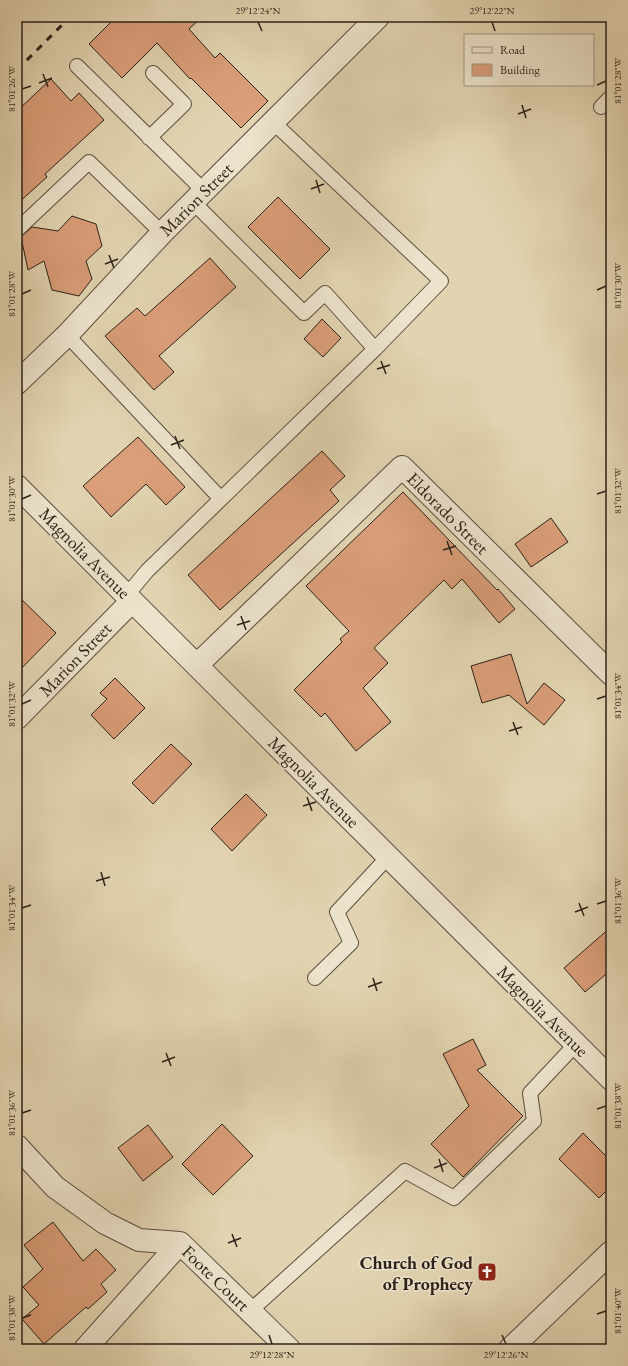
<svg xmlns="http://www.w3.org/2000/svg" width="628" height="1366" font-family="'EB Garamond',serif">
  <rect width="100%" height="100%" fill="#e2d4b1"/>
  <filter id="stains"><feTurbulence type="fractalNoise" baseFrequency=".005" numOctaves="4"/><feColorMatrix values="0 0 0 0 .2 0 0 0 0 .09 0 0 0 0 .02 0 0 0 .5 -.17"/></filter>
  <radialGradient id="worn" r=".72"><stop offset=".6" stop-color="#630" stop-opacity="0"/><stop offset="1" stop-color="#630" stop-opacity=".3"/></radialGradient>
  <path fill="#da9e79" stroke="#2d2219" d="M116,17h86l-13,12 26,29 5,-5 48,48 -27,27 -50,-50 -1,1 -33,-36 -35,35 -33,-34z
    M51,79l20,22 8,-8 25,27 -59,54 2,3 -30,27v-93z
    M278,197l52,52 -30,30 -52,-52z
    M72,216l24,8 6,22 -16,15 6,18 -13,17 -27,-6 -8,-29 -16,9 -7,-33 11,-10 26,4z
    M210,258l26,29 -77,69 15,16 -20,18 -49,-54 32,-28 8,8z
    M322,319l19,19 -18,19 -19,-18z
    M138,437l47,50 -19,18 -20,-21 -35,33 -28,-31z
    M322,451l23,25 -15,14 9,11 -119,109 -32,-35z
    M403,492l94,98 1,-1 17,20 -16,14 -37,-44 -10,10 -8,-9 -70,68 14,15 -25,25 28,34 -35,29 -31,-38 -4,4 -27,-27 48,-48 -2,-3 9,-8 -43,-45z
    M551,518l17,24 -37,25 -16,-23z
    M17,595l39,38 -39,40z
    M511,654l16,50 17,-21 21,17 -21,25 -35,-30 -27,8 -11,-37z
    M115,678l30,30 -31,31 -23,-24 16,-16 -7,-6z
    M171,744l21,20 -39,40 -21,-21z
    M246,794l21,21 -35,36 -21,-22z
    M611,927v43l-26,22 -21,-24z
    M473,1039l13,26 -9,5 46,46 -60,61 -32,-33 38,-38 -26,-52z
    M222,1124l31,32 -40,39 -31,-31z
    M148,1125l25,32 -30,24 -25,-33z
    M583,1133l28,28v25l-12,12 -40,-39z
    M53,1222l30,39 13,-12 20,21 -15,14 6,8 -19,17 -2,-2 -42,37 -22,-25 17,-14 -16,-18 20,-18 -19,-24z"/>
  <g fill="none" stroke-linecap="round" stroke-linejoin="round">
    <g stroke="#5a4e3f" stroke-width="16">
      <path id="service" d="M77,66l127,125
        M601,107l10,-10
        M149,138l35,-34 -31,-31
        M193,202l111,111 21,-20 50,56
        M17,230l72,-68 73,71
        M67,335l154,164
        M127,595l20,-24 228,-222 66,-68 -168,-159
        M315,978l36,-35 -14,-31 51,-55
        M250,1311l155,-140 49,27 80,-77 -4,-28 46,-49"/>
    </g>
    <g stroke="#5a4e3f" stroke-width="24">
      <path id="minor" d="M17,383l50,-48 95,-102 216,-216
        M17,486l594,593
        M197,665l205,-198 209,207
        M17,718l115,-117
        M17,1146l38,41 50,36 34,17 41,3 109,106
        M85,1349l95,-106"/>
    </g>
    <g stroke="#5a4e3f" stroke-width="24">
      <path id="tertiary" d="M510,1349l101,-97"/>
    </g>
    <use href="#service" stroke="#ece3cc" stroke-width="14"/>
    <use href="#minor" stroke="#ece3cc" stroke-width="22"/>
    <use href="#tertiary" stroke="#ece3cc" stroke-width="22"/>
    <path stroke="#2d2219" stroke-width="3" stroke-dasharray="7 7" stroke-linecap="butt" d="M17,70l53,-53"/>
  </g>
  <path fill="none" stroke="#2d2219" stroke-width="1.5" d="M258,22l4,9M492,22l3,9M43,74l5,13M39,83l13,-5M597,85l9,-4M22,89l9,-3M522,105l4,13M518,114l13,-5M316,180l4,13M311,189l13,-5M109,255l5,13M105,264l13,-5M597,290l9,-4M22,294l9,-4M381,361l5,13M377,369l13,-4M175,436l5,13M171,445l13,-5M597,494l9,-3M22,499l9,-4M447,541l5,14M443,550l13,-4M241,616l5,14M237,625l13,-4M597,699l9,-3M22,704l9,-4M513,722l5,13M509,731l13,-4M307,797l5,14M303,806l13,-4M101,872l4,14M96,881l14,-4M579,903l5,13M597,904l9,-3M22,908l9,-3M575,912l13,-5M373,978l4,13M368,987l14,-5M166,1053l5,13M162,1062l13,-5M597,1109l9,-3M22,1113l9,-3M439,1159l4,13M434,1168l13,-5M232,1234l5,13M228,1243l13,-5M597,1314l9,-3M22,1318l9,-3M269,1335l3,9M502,1335l4,9"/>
  <defs>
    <g id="church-square" transform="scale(1)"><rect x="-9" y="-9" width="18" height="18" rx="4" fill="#8f2418" stroke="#ece3cc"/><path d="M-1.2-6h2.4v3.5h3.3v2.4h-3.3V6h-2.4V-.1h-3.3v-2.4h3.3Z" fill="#fff"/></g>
  </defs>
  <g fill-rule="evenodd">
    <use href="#church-square" x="487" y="1272"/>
  </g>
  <g text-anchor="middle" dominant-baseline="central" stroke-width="3" stroke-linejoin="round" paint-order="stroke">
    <g font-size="18" fill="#2d2219" stroke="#ece3cc">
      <text transform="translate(196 199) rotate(-45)">Marion Street</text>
      <text transform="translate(448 513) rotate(45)">Eldorado Street</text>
      <text transform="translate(85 553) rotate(45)">Magnolia Avenue</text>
      <text transform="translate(75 659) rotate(-46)">Marion Street</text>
      <text transform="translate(314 782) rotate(45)">Magnolia Avenue</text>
      <text transform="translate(543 1011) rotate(45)">Magnolia Avenue</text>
      <text transform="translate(216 1278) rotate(44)">Foote Court</text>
    </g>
    <g font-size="18" font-weight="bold" fill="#2d2219" stroke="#ece3cc" text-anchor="end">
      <text x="473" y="1262">Church of God<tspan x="473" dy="21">of Prophecy</tspan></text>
    </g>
  </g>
  <rect width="628" height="1366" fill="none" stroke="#e2d4b1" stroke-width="44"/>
  <rect x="464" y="34" width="130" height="52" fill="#ece3cc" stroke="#a09684"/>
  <rect x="472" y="47" width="20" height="6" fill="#ece3cc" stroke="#a09684"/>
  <text x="500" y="54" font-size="12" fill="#2d2219">Road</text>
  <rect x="472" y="64" width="20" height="12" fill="#da9e79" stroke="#a09684"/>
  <text x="500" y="74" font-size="12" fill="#2d2219">Building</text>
  <rect x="22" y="22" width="584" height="1322" fill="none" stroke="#2d2219" stroke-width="1.5"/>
  <g font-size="10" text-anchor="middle" fill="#2d2219">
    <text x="258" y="14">29°12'24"N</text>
    <text x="492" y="14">29°12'22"N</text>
    <text transform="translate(617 81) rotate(-90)" y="4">81°01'28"W</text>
    <text transform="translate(11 89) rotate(-90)" y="4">81°01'26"W</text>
    <text transform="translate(617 286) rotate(-90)" y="4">81°01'30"W</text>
    <text transform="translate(11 294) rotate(-90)" y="4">81°01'28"W</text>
    <text transform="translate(617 491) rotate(-90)" y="4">81°01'32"W</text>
    <text transform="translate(11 499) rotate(-90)" y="4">81°01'30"W</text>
    <text transform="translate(617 696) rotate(-90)" y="4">81°01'34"W</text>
    <text transform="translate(11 704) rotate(-90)" y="4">81°01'32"W</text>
    <text transform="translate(617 901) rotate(-90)" y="4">81°01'36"W</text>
    <text transform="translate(11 908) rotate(-90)" y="4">81°01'34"W</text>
    <text transform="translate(617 1106) rotate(-90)" y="4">81°01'38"W</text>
    <text transform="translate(11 1113) rotate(-90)" y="4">81°01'36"W</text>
    <text transform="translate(617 1311) rotate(-90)" y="4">81°01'40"W</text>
    <text transform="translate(11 1318) rotate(-90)" y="4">81°01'38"W</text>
    <text x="272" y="1358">29°12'28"N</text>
    <text x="506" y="1358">29°12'26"N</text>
  </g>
  <rect width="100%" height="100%" filter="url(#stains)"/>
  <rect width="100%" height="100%" fill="url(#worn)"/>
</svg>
